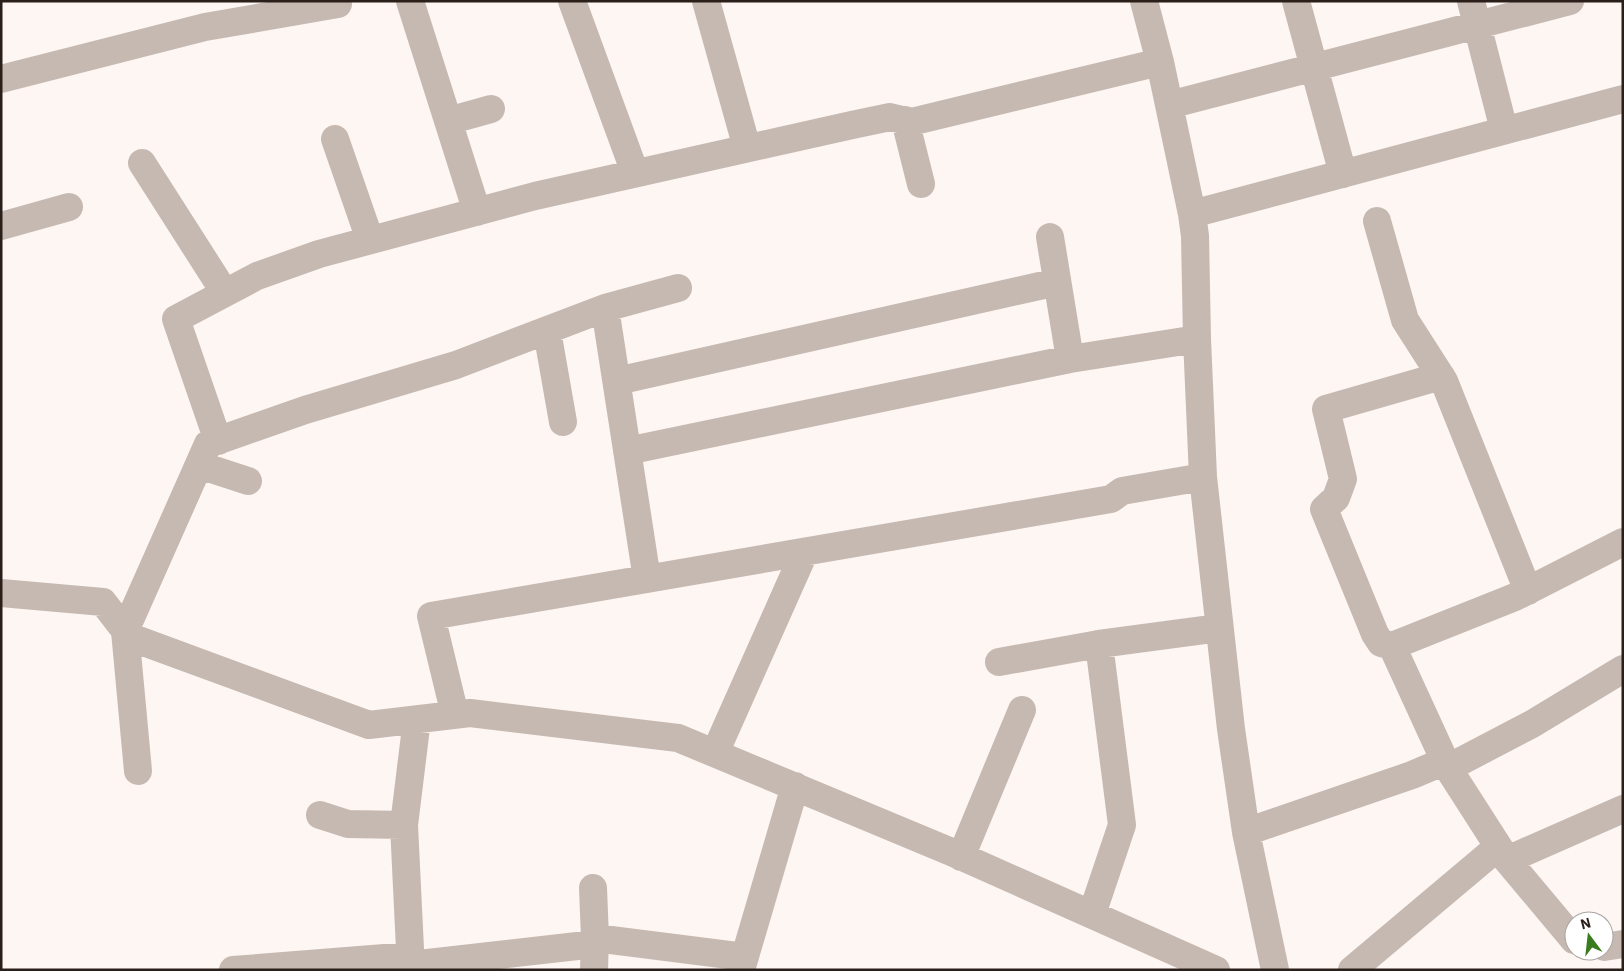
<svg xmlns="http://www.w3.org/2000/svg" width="1624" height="971" font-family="'IBM Plex Sans',sans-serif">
  <rect width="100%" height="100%" fill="#fdf6f3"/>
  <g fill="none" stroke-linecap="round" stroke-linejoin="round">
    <path stroke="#c6b9b1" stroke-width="28" d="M410,1l67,211
      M572,1l63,172
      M706,1l41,147
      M1144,1l16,61 32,152 3,22 2,103 6,138 28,252 15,103 29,138
      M1296,1l47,173
      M1471,1l33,129
      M1,79l204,-52 133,-23
      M1169,105l401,-104
      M905,120l16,64
      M448,121l43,-12
      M335,139l35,101
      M142,163l83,130
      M1192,214l431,-115
      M1377,221l28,99 39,61 84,210
      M1,226l68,-19
      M1050,237l20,122
      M605,308l42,271
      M547,331l16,91
      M1441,376l-115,33 17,70 -7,19 -12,11 51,125 6,9 11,3 123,-49 108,-55
      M617,381l440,-99
      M218,441l-42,-122 81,-43 62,-22 216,-58 317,-71 38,-8 21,5 249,-60
      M627,451l443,-92 127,-20
      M199,465l49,16
      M1,593l102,9 27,35 239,88 101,-12 208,25 271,113 267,119
      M1392,646l56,122 59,92 67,80
      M999,662l100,-18 120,-16
      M455,715l-24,-99 680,-117 11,-8 81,-14
      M715,753l89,-200
      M1448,768l84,-44 91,-55
      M138,771l-13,-140 83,-187 97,-34 151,-45 149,-57 73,-20
      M320,815l28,9 56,1
      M1246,832l166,-57 33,-14
      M961,857l61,-147
      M1507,860l116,-51
      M593,888l2,50 -1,32
      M1092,914l30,-89 -23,-181
      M595,938l150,19
      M1604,947l19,-3
      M410,965l185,-21
      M233,970l177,-14
      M411,970l-7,-145 13,-106
      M741,970l54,-184
      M1352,970l146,-123"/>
  </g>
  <rect width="1624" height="971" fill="none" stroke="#2b1f1a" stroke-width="5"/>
  <g transform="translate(1589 936) rotate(345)"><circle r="24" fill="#ffffff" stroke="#aaa5a3"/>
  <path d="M0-4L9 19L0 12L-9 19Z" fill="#387c1d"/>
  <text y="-8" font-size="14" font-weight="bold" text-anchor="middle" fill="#2b1f1a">N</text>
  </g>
</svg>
